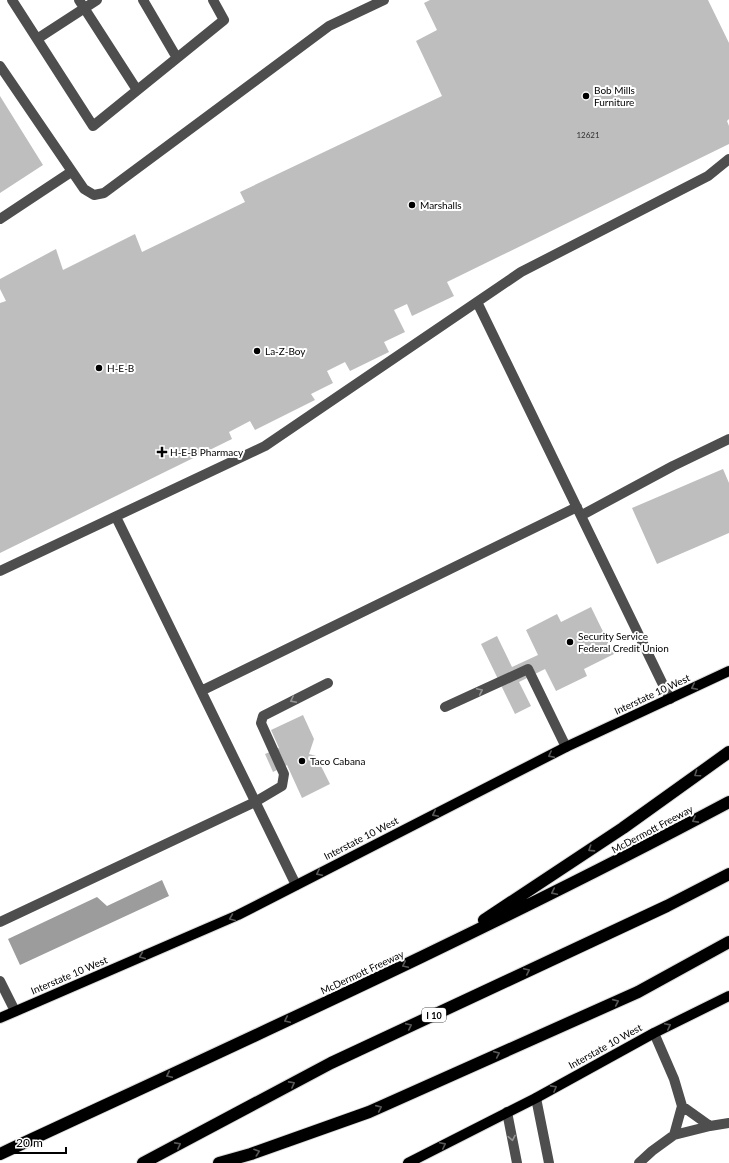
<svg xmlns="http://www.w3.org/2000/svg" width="729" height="1163" font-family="Lato,sans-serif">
  <rect width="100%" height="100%" fill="#fff"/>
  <path fill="#9c9c9c" d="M162,880l7,16 -149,69 -12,-26 89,-42 10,9z"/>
  <path fill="#bebebe" d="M430,0h278l21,43v76l-2,2 2,5v18l-282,138 7,14 -42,20 -5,-12 -13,6 11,22 -21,10 5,10 -39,19 -5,-9 -18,9 6,12 -22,11 4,6 -60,30 -5,-9 -21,11 3,7 -232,114v-250l6,-2 -6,-12v-10l56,-30 7,21 72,-36 7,18 103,-50 -5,-10 202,-96 -26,-55 21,-11 -13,-27z
    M0,96l43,69 -43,28z
    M723,469l6,14v50l-72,31 -25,-56z
    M591,607l23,47 -30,15 3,7 -31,15 -11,-22 -26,13 12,24 -16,8 -34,-70 16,-8 15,31 26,-12 -12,-25 31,-16 4,8z
    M303,715l11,24 -5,15 7,2 14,28 -28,14 -15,-33 -14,7 -8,-18 14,-6 -8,-18z"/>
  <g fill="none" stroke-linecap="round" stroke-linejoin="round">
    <g stroke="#dbdbdb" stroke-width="12">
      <path id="major" d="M0,1018l238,-103 328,-168 163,-76
        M408,1163l128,-65 118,-65 75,-37"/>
    </g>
    <g stroke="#dbdbdb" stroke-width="14">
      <path id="highway" d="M484,920l139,-92 106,-76
        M0,1154c245,-114 491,-225 729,-352
        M143,1163l188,-100 336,-157 62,-32
        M219,1163l32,-9 118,-42 269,-120 91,-50"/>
    </g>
    <path stroke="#4e4e4e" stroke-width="10" d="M12,0l81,126 131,-106 -11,-20
      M79,0l58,90
      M143,0l34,58
      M37,39l60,-39
      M0,66l84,123 10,6 10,-2 225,-167 55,-26
      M0,219l71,-47
      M477,302l193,397
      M582,515l91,-49 56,-27
      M116,517l180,368
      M0,571l265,-125 256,-174 187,-96 21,-17
      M201,691l376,-184
      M445,707l83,-38 38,78
      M0,922l255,-120 27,-16 2,-12 -23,-51 2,-7 65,-33
      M0,981l15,30
      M536,1098l13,65
      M682,1106l28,20 19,-3
      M507,1112l10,51
      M674,1135l36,-9
      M639,1163l13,-12 22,-16 8,-29 -8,-27 -20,-46"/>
    <use href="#major" stroke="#000" stroke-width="10"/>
    <use href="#highway" stroke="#000" stroke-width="12"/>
  </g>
  <defs><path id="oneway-chevron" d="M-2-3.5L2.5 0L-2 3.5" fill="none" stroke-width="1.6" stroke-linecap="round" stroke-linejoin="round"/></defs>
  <g stroke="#595959">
    <use href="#oneway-chevron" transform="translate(694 687) rotate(154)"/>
    <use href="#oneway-chevron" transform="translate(551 755) rotate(153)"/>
    <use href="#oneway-chevron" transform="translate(697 774) rotate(145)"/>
    <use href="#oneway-chevron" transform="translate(435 814) rotate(153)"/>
    <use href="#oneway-chevron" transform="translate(695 820) rotate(152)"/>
    <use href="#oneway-chevron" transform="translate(591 849) rotate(147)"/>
    <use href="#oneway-chevron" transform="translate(319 873) rotate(153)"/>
    <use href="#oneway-chevron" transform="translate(554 892) rotate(154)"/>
    <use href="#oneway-chevron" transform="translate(232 918) rotate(157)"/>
    <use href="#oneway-chevron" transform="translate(142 956) rotate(157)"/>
    <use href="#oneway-chevron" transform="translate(405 965) rotate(155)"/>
    <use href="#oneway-chevron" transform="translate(527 971) rotate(-25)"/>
    <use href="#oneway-chevron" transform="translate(616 1002) rotate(-24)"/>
    <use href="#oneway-chevron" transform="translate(287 1020) rotate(155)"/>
    <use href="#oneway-chevron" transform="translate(409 1026) rotate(-25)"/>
    <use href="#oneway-chevron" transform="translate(668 1026) rotate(-27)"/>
    <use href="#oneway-chevron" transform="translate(497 1054) rotate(-24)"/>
    <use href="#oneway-chevron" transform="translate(169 1075) rotate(155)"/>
    <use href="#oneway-chevron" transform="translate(292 1084) rotate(-28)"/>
    <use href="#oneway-chevron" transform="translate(554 1088) rotate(-29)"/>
    <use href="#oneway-chevron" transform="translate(379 1108) rotate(-24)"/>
    <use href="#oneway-chevron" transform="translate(178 1145) rotate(-28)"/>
    <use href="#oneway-chevron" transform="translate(443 1145) rotate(-27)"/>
    <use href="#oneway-chevron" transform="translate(257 1152) rotate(-19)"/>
  </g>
  <g stroke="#959595">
    <use href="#oneway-chevron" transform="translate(480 691) rotate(-25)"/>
    <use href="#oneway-chevron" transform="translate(293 700) rotate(153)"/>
    <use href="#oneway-chevron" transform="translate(512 1138) rotate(79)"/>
  </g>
  <g fill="#000" stroke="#fff" stroke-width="1.5">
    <circle cx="586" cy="96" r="4"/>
    <circle cx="412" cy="205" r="4"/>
    <circle cx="257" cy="351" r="4"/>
    <circle cx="99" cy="368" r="4"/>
    <path d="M160 446h4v4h4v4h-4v4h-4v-4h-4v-4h4z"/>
    <circle cx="570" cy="642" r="4"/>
    <circle cx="302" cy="761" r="4"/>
  </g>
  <g text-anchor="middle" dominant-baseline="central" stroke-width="4" stroke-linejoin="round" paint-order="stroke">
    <g font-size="8" fill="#303030">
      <text x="588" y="135">12621</text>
    </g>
    <rect fill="#fff" stroke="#4c4c4c" stroke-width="1" x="422" y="1008" width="24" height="14" rx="3"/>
    <g font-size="9" font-weight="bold" fill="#000">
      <text x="434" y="1015">I 10</text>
    </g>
    <g font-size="10" fill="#000" stroke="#fff" text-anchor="start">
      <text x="594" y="90">Bob Mills<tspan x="594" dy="12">Furniture</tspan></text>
      <text x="420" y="205">Marshalls</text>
      <text x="265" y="351">La-Z-Boy</text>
      <text x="107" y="368">H-E-B</text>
      <text x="170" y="452">H-E-B Pharmacy</text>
      <text x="578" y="636">Security Service<tspan x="578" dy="12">Federal Credit Union</tspan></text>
      <text x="310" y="761">Taco Cabana</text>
    </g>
    <g font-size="10" fill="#000" stroke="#fff">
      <text transform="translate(652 694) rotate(-25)">Interstate 10 West</text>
      <text transform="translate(652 829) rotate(-28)">McDermott Freeway</text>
      <text transform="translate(361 838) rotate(-27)">Interstate 10 West</text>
      <text transform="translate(362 972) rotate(-25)">McDermott Freeway</text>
      <text transform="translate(69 975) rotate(-23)">Interstate 10 West</text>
      <text transform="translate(605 1046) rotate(-29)">Interstate 10 West</text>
    </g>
  </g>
  <path d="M10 1147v6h56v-6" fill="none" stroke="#000000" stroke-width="2"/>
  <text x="16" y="1147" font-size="12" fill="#000000" stroke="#ffffff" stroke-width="3" paint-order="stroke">20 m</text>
</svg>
